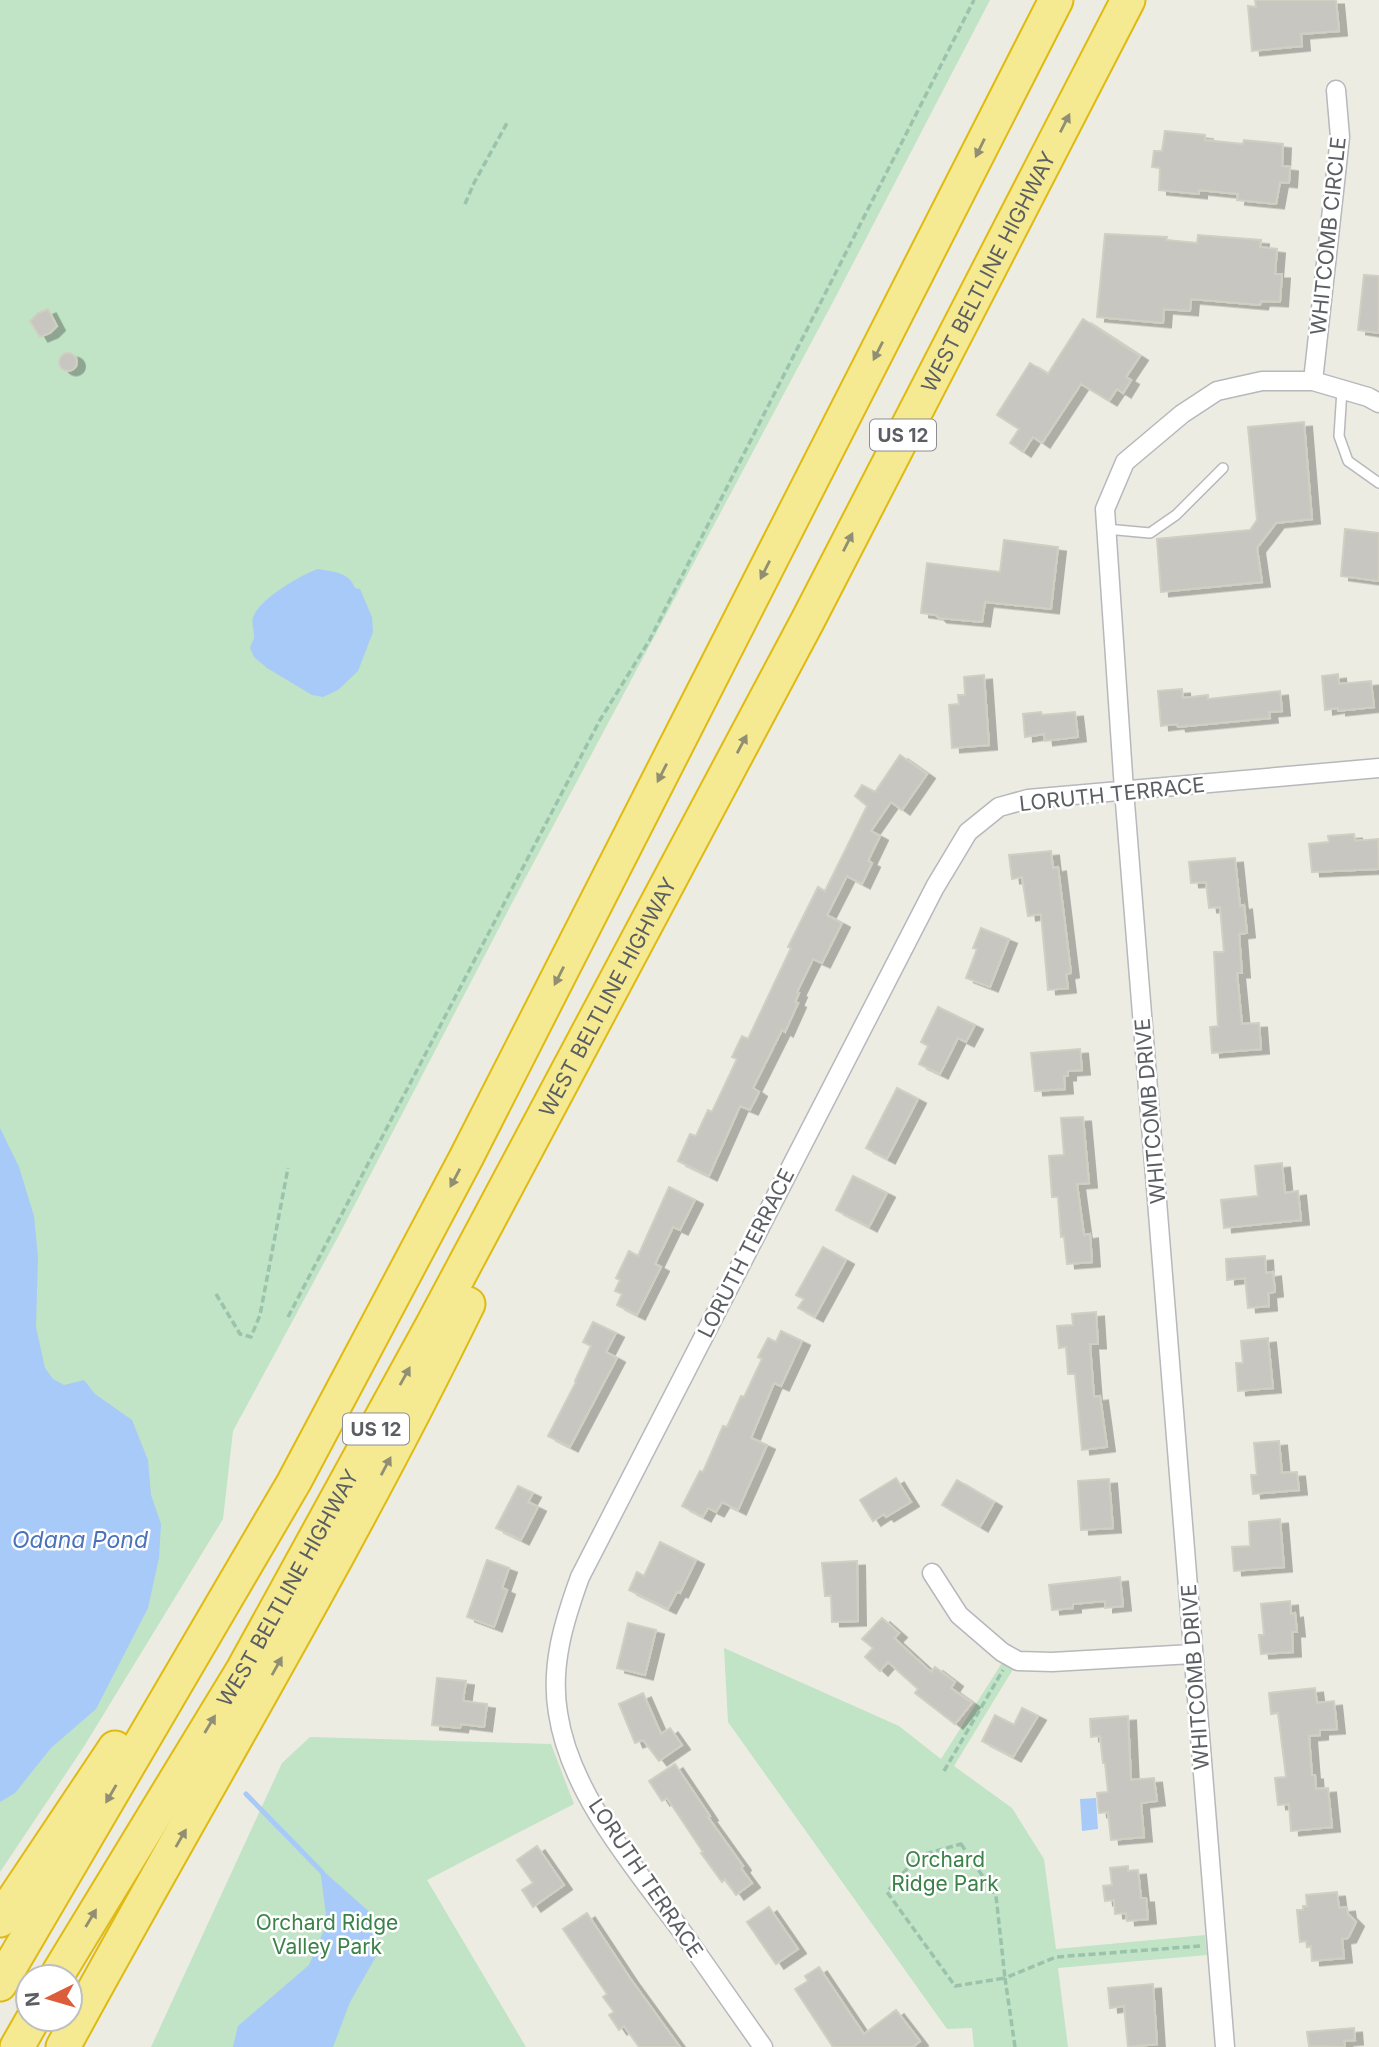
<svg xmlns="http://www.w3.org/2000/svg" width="1379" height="2047" font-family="Inter,sans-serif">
  <defs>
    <filter id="shadow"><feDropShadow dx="8" dy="4.5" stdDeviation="0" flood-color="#0004"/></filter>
  </defs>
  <rect width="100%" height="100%" fill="#edece3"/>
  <path fill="#c1e3c6" d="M0,0h990l-156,300 -323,605 -172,330 -106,196 -10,88 -140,229 -83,124z
    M724,1648l175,78 42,33 66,-104 11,6 -64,105 58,42 32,51 12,90 149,-14 2,20 -149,13 10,79h-94l-2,-19 -25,1 -219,-307z
    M310,1737l241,7 23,60 -147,76 99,167h-375l131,-284z"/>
  <path fill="#a8caf8" d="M318,569c16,3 31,3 37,19l5,1 12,28 1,15 -15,39 -20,19 -15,7 -11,-2 -45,-27 -13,-11 -4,-9c1,-4 3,-7 4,-10 1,-8 -4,-15 0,-23 8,-17 46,-40 64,-46z
    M0,1128l19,39 15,49 4,41 -2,70 9,41 8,11 11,6 20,-5 11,14 37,26 16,40 3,35 10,29 -2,34 -11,50 -52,101 -45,39 -36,45 -15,9z
    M1096,1798l2,31 -16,2 -2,-32z
    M320,1868l54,48 4,37 -28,49 -17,45h-100l5,-21 71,-61 18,-42z"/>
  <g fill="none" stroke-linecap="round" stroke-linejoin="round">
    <path stroke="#a8caf8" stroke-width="5" d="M246,1794l76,78"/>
  </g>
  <path fill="#c8c6c0" stroke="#d1cec2" stroke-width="2" filter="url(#shadow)" d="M1255,0h81l3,31 -38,3 1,12 -50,5 -4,-45 8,1z
    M1165,131l40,4v5l38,4 1,-4 39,4 -1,22 8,1 -1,16 -9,-1 -4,22 -39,-4 1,-6 -39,-4v4l-40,-4 1,-22 -8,-1 2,-16h8z
    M1105,234l62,3 -1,3 31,3 1,-8 63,5 -1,7 17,2 -2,25h7l-2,28 -19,-1 -1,4 -69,-6 -1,12 -26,-2 -1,14 -66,-6z
    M1364,275l15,1v57l-21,-3z
    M48,309l9,17 -7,7 -10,4 -10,-16 8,-8z
    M1083,319l57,37 -14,21 5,3 -8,13 -6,-4 -8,12 -28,-17 -39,59 -9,-6 -10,15 -13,-9 9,-14 -22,-14 33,-52 18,11z
    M59 362a9 9 0 1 1 18 0a9 9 0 1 1-18 0Z
    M1304,422l8,97 -36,4 -19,25 5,34 -101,10 -4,-53 93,-9 7,-10 -9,-93z
    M1345,529l34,4v48l-38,-5z
    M1004,540l54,7 -7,62 -66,-7 -3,20 -43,-4 -3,-3 -15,-2 6,-50 73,9z
    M1338,674l1,10 32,-3 3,26 -36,4v-3l-13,2 -3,-34z
    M984,675l5,70 -37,3 -3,-43 10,-1 -1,-9h7l-1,-18z
    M1182,689l1,9 25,-3v4l72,-8 2,20 -13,1 1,6 -92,9 -1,-3 -16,2 -3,-35z
    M1041,712l1,3 33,-3 3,25 -33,4 -1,-7 -19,3 -2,-23z
    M900,755l27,19 -25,36 -11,-8 -20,29 9,5 -12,25 4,2 -10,21 -15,-8 -20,39 15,8 -20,40 -9,-4 -16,33 2,1 -4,9 3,1 -13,29 -3,-2 -29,58 6,4 -9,18 -10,-4 -31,70 -31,-15 12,-27 6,2 12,-26 4,2 25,-53 -5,-2 10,-21 6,3 43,-91 -3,-1 30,-60 7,4 42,-85 -12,-10 7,-11 13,7z
    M1354,834l1,7 23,-2 1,30 -67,3 -3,-28 20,-2 -1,-6z
    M1051,851l2,17 5,-1 13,106 -5,1 2,14 -20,2 -7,-76 -13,2 -6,-39 -10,2 -3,-24z
    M1235,858l5,48 4,-1 3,28 -8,1 3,39h-5l5,51 17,-1 2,26 -49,4 -2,-26 8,-1 -4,-74h10l-4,-45 -11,1 -3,-26 -15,1 -2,-21z
    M981,928l28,11 -19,48 -24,-9 11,-29 -4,-1z
    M938,1007l37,18 -9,17 -8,-4 -18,36 -21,-10 9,-18 -7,-4z
    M1080,1049l2,21 -14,1v5h-4l1,13 -30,2 -4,-38z
    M897,1088l21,11 -31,60 -21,-11z
    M1083,1117l6,66 -12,1 7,51 6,-1 2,28 -25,2 -3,-28 -3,1 -3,-40h-6l-3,-41 15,-1 -3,-37z
    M1282,1163l3,30 13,-2 3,29 -77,8 -3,-28 37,-4 -3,-30z
    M853,1176l34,17 -18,34 -33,-17z
    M669,1187l26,13 -15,30 -7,-3 -18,37 6,3 -24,48 -20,-10 5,-11 -7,-3 5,-11 -4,-2 13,-27 9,5z
    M823,1247l23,13 -31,57 -17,-9 6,-9 -8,-4z
    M1265,1256l1,17 7,-1 2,20 -7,1 1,13 -21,2 -3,-30 -18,2 -1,-21z
    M1096,1312l2,32h-8l4,53 6,-1 7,51 -25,3 -7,-76h-7l-2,-27 -7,1 -2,-22 16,-1 -1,-11z
    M593,1322l23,11 -10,19 11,6 -47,89 -22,-11 28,-54 -1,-1 16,-35 -8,-4z
    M781,1331l21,10 -21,45 -7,-3 -23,55 16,7 -29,65 -16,-8 -6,10 -8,-4 -5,9 -21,-11 18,-35 3,1 20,-46 4,1 14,-31 3,1 18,-38 -4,-2 10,-19 8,4z
    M1268,1338l5,50 -35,3 -2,-28h7l-2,-22z
    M1279,1441l3,32 15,-1 2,18 -46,4 -2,-19h6l-3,-32z
    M896,1478l15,24 -25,15 -2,-3 -11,7 -13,-21z
    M1109,1479l4,49 -32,2 -3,-49z
    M957,1480l37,22 -14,25 -38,-22z
    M518,1486l15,7 -5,9 10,5 -17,33 -25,-12z
    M1280,1519l4,48 -50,4 -2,-24 18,-1 -1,-24z
    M660,1542l36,18 -16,33 -3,-1 -9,17 -39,-19 8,-18 7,4z
    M487,1560l22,8 -7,20 5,2 -13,37 -27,-10z
    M857,1561l1,60 -26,1 -1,-26h-6l-3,-33z
    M1120,1577l3,29 -18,2v-7l-32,3v4l-21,2 -3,-25z
    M1290,1601l1,13 4,-1 2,19h-5l1,20 -32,2 -2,-19h5l-3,-31z
    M882,1618l17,15 -5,5 37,34 4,-5 20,15 -4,6 21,15 -17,21 -40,-31 3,-4 -30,-27 -8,9 -15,-14 8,-9 -11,-9z
    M628,1623l28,7 -11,45 -28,-7z
    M437,1678l29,3 -3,20 24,3 -3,23 -23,-3 -1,4 -28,-3z
    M1315,1688l2,15 17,-2 3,28 -17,1v5l-11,1 3,39h3l1,14 12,-1 4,39 -41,4 -2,-27 -11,1 -3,-27 11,-1 -8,-64 -7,1 -2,-21z
    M643,1693l18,41 9,-6 12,17 -23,16 -16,-21 -8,3 -16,-39z
    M1022,1708l16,8 -25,41 -31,-16 13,-26 19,10z
    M1128,1716l3,64 23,-2 3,23 -16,2 3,34 -33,3 -3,-28 -9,1 -2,-20 11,-1 -3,-29h-2l-3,-27 -9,1 -1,-18z
    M675,1764l35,52 -2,1 35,49 -2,2 11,15 -16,12 -11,-16 -3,3 -21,-29 2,-1 -36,-54 -5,3 -13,-20z
    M537,1846l27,39 -31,22 -11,-17 11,-7 -16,-23z
    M1128,1866v5l10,-1 3,28h5l2,21 -21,2 -1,-8 -11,1 -1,-14 -9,1 -2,-15 9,-1 -2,-17z
    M1337,1892l2,16 8,-1 1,7 8,8 -8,16 -6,1 2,19 -32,3 -1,-15 -4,1 -1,-6 -6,1 -3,-32h6v-4h4l-1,-11z
    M769,1907l29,42 -22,15 -29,-42z
    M587,1913l43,65 50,69h-41l-15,-21 -5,4 -10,-15 5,-3 -11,-15 4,-3 -44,-65z
    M819,1967l45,67 32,-24 24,31 -7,6h-80l-38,-58 13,-8 -3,-5z
    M1153,1984l4,60 -29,3 -4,-41 -14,2 -2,-20z
    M1354,2028l1,12 -11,1 1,6 -36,-1 -2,-14z"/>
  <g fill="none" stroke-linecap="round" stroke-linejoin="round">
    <g stroke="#b6b8bc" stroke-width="12">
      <path id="lane" d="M1342,390l-3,46 9,25 31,22
        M1106,529l44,4 26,-18 47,-47"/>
    </g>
    <g stroke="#b6b8bc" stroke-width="21">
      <path id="street" d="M1313,381l27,-244 -4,-47
        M932,1573l27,42 43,37 16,9 34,1 140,-8
        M763,2047c-27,-38 -53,-76 -80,-114 -47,-64 -113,-139 -125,-220 -8,-47 6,-92 22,-136l355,-690 33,-55 31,-25 29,-8 351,-31
        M1225,2047l-101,-1257 -19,-281 20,-47 57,-48 35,-23 45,-10h51l55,16 11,6"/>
    </g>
    <g stroke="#dfba11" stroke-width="37">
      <g id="highway">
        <path d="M0,1920l115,-172"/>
        <path id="s1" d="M56,1977l188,-309 188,-342 376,-706 320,-620"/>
        <path d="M0,1984l294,-502 172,-324 590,-1158"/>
        <path d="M17,2047l16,-28"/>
        <path d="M63,2047c135,-248 281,-489 405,-743"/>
      </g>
    </g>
    <path stroke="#9bc3ac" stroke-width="3.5" stroke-dasharray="7 3.5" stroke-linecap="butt" d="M465,204l9,-21 33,-60
      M216,1294l24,40 11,3 9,-22 28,-147
      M288,1317l312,-597 49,-79 325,-641
      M944,1771l59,-101
      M961,1844l35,52 9,82 -50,8 -68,-94 31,-36z
      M1015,2047l-10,-69 51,-21 144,-11"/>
    <use href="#lane" stroke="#fff" stroke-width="9"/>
    <use href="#street" stroke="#fff" stroke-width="18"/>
    <use href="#highway" stroke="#f5e992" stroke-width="33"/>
  </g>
  <defs><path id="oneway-solid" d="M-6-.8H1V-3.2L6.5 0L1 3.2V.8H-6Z" transform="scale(1.75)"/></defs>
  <g fill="#918f73">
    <use href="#oneway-solid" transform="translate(1065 123) rotate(-63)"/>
    <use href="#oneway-solid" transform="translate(980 148) rotate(116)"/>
    <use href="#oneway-solid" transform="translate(878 351) rotate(117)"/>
    <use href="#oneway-solid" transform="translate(848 542) rotate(-63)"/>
    <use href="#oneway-solid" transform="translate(765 570) rotate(117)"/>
    <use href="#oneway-solid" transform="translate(742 744) rotate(-62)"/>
    <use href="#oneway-solid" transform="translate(662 773) rotate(117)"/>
    <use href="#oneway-solid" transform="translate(559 976) rotate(117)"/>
    <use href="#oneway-solid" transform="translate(455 1178) rotate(118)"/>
    <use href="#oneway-solid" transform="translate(405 1376) rotate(-61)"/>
    <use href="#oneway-solid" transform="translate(386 1466) rotate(-62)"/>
    <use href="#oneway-solid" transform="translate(277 1666) rotate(-61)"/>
    <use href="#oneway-solid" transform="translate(210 1724) rotate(-59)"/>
    <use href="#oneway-solid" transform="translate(111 1794) rotate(120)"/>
    <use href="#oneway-solid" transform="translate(181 1838) rotate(-60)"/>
    <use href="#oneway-solid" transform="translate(91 1918) rotate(-59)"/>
  </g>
  <g text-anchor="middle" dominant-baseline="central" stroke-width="5" stroke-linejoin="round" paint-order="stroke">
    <g fill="#fff" stroke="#8c8e92" stroke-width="2">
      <rect x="870" y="419.5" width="66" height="31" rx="5"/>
      <rect x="343" y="1413.5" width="66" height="31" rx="5"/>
    </g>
    <g font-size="19" font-weight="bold" fill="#5b5e63">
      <text x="903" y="435">US 12</text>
      <text x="376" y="1429">US 12</text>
    </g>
    <g font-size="21" fill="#5b5e63" stroke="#fff">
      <text transform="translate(1328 236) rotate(-84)">WHITCOMB CIRCLE</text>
      <text stroke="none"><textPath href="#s1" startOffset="1944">WEST BELTLINE HIGHWAY</textPath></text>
      <text transform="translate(1112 794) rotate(-6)">LORUTH TERRACE</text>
      <text stroke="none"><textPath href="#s1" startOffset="1125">WEST BELTLINE HIGHWAY</textPath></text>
      <text transform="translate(1150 1111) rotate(-95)">WHITCOMB DRIVE</text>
      <text transform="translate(746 1253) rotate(-63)">LORUTH TERRACE</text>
      <text stroke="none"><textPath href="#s1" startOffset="453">WEST BELTLINE HIGHWAY</textPath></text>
      <text transform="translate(1195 1677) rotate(-94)">WHITCOMB DRIVE</text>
      <text transform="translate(646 1878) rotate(56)">LORUTH TERRACE</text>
    </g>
    <g font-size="21" fill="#3b8248" stroke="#fff">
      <text x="945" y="1859">Orchard<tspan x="945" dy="24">Ridge Park</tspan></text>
      <text x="327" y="1922">Orchard Ridge<tspan x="327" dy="24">Valley Park</tspan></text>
    </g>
    <g font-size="23" font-style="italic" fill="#4c73ba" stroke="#fff">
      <text x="80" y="1540">Odana Pond</text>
    </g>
  </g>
  <g transform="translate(49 1998) rotate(265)"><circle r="33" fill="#ffffff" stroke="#bdbfc1" stroke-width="2"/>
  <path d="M0-5L12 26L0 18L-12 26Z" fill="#dc5d3a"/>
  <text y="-10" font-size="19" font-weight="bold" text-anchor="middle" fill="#5b5e63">N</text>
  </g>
</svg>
